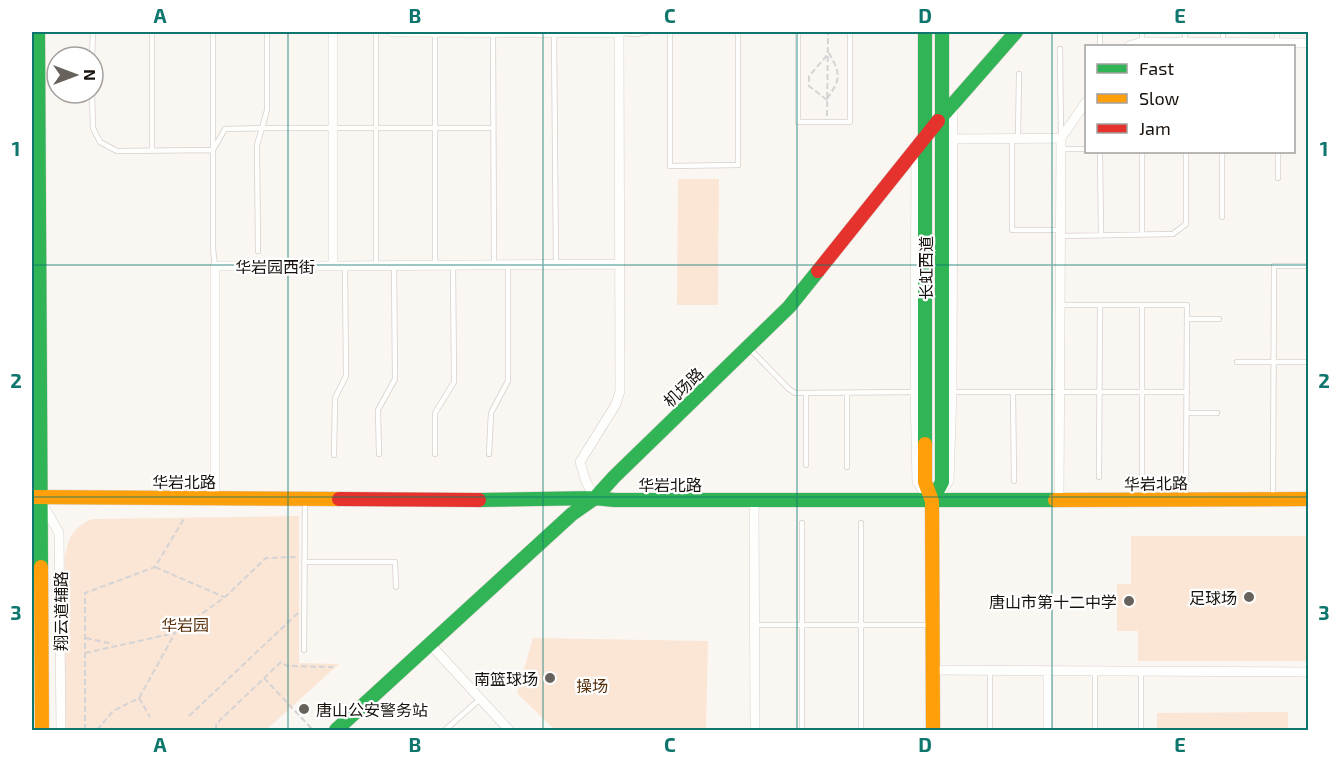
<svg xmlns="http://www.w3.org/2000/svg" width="1340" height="762" font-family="'Exo 2','Noto Sans SC',sans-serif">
  <rect width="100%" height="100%" fill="#faf6f2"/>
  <path fill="#fbe6d6" d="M678,179h41l-1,126h-41z
    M299,516v147l40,1 -73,66h-203l2,-173c3,-20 9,-31 28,-38z
    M1131,536h177v125h-170v-30h-21v-47h14z
    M533,638l175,3 -2,89h-151l-38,-37z
    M1288,712v18h-131v-17z"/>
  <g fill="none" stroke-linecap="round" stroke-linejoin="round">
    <g stroke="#d7d0cb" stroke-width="6">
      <path id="lane" d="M152,32v118
        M213,32v217l2,17
        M267,32v78l-5,18h231
        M493,32l1,232
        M670,32v134l68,-1v-133
        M798,32v90h52v-90
        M1100,32v14
        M1142,32v10
        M1185,32v12
        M1277,32v12
        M620,33l17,1 10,-2
        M554,34l2,231
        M1223,44v-12
        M1060,49l1,86
        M92,57l1,-25
        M92,93l1,35 7,14 17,9 96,-1 12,-21 37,-1 -5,17 1,106
        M1018,137l1,-63
        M1012,139v91h49
        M1060,149h26
        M1100,152l1,83
        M1142,152v83
        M1278,152v26
        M1222,217v-65
        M1061,236l112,-2 13,-10v-72
        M376,265v-233
        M435,265v-233
        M1060,305h127l-1,192
        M1187,319h32
        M750,349l39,40 6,4 120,-1
        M1237,362h71
        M952,392h235
        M1013,393l1,88
        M1187,413h30
        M379,454l-1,-44 17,-31 -1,-114
        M435,454v-41l19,-31 -1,-117
        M489,454l2,-41 17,-32v-116
        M334,455l1,-57 11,-22 -1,-110
        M806,465v-72
        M847,467v-74
        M1099,477l1,-172
        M1142,477v-172
        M1273,497l1,-231h34
        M861,523v207
        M304,562h91l1,25
        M755,625h175
        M304,650l1,-149
        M1095,671v59
        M1141,671v59
        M445,730l35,-31
        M802,730v-207
        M990,730v-59"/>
    </g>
    <g stroke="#d7d0cb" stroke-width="10">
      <path id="street" d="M392,32l227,1
        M1129,46l13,-4 166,1
        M953,139l108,-1
        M916,150l-1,242 2,90 8,11
        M333,266l287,-2
        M942,490l7,-9 3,-89 1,-288
        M215,498v-232h118v-234
        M595,498l-9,-16 -6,-20 36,-58 4,-13 -1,-359
        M754,500l1,230
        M41,501l18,32 2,197
        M1059,501l2,-363 25,-36
        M429,643l80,87
        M933,670l375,2
        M1048,671v59"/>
    </g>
    <g stroke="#d7d0cb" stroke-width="15">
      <path id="fast" d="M38,32l3,535
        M925,32v412
        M938,121l78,-89
        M479,500l116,-2 19,2h441
        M932,501l10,-19v-450
        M336,730l236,-216 23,-16 19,-21 175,-170 29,-36"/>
    </g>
    <g stroke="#d7d0cb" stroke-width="15">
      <path id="slow" d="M925,444v38l7,19 1,229
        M32,497l307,2
        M1055,500l253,-1
        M41,567l1,163"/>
    </g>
    <g stroke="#d7d0cb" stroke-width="15">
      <path id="jam" d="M818,271l120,-150
        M339,499l140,1"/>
    </g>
    <path stroke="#d5d3d3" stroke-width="2" stroke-dasharray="6 3" stroke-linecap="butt" d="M827,99c14,-21 14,-24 2,-46
      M827,100l-18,-14v-10l20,-23
      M827,116l1,-84
      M155,567l69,30
      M86,638l27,6
      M85,653l90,-20 50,-36 41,-39 32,-1
      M264,678l49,52
      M139,698l11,19
      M189,716l109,-103
      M85,730v-137l70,-26 30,-50
      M97,730l16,-19 26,-13 36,-65
      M216,730v-6l65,-62 6,4 46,1"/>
    <use href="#lane" stroke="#fefefd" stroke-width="4.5"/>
    <use href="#street" stroke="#fefefd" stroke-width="9"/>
    <use href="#fast" stroke="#30b455" stroke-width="14"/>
    <use href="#slow" stroke="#ff9f0a" stroke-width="14"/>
    <use href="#jam" stroke="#e5322d" stroke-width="14"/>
  </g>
  <path fill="none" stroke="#0f766e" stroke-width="1.5" stroke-opacity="0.55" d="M288,32v698M543,32v698M797,32v698M1052,32v698M32,265h1276M32,497h1276"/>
  <g fill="#68625c" stroke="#fff" stroke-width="2">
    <circle cx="1249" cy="597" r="6"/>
    <circle cx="1129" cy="601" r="6"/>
    <circle cx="550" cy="678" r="6"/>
    <circle cx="304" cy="709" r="6"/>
  </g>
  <g text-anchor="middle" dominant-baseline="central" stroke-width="4.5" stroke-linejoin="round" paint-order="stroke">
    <g font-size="16" fill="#19120c" stroke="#fff">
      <text x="275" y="266">华岩园西街</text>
      <text transform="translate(925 268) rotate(-90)">长虹西道</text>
      <text transform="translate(683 387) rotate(-44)">机场路</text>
      <text x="184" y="481">华岩北路</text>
      <text transform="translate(1156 483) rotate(-1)">华岩北路</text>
      <text x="670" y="484">华岩北路</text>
      <text transform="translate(60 611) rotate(-90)">翔云道辅路</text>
    </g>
    <g font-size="16" fill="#19120c" stroke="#fff" text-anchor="end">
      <text x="1237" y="597">足球场</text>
      <text x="1117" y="601">唐山市第十二中学</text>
      <text x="538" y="678">南篮球场</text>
      <text x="316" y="709" text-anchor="start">唐山公安警务站</text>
    </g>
    <g font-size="16" fill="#59310b" stroke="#fff">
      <text x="185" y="624">华岩园</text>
      <text x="592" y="685">操场</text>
    </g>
  </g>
  <rect width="1340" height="762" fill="none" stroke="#ffffff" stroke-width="66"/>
  <rect x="1085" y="45" width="210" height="108" fill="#ffffff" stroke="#a3a09e" stroke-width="1.5"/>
  <rect x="1097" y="64" width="30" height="9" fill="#30b455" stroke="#a3a09e" stroke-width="1.5"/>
  <text x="1139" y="75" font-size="18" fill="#19120c">Fast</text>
  <rect x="1097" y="94" width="30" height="9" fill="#ff9f0a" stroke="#a3a09e" stroke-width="1.5"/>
  <text x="1139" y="105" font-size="18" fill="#19120c">Slow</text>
  <rect x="1097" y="124" width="30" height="9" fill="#e5322d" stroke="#a3a09e" stroke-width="1.5"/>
  <text x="1139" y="135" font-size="18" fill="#19120c">Jam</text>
  <g transform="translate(75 75) rotate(90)"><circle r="28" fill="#ffffff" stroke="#a3a09e" stroke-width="1.5"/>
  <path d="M0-4.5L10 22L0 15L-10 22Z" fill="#68625c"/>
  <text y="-9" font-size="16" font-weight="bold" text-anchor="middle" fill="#19120c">N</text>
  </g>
  <rect x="33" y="33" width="1274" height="696" fill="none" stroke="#0f766e" stroke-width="2"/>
  <g font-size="20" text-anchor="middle" font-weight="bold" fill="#0f766e">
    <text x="160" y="23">A</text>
    <text x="415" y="23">B</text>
    <text x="670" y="23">C</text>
    <text x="925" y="23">D</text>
    <text x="1180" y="23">E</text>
    <text x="16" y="156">1</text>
    <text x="1324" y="156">1</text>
    <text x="16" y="388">2</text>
    <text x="1324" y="388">2</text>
    <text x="16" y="620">3</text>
    <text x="1324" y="620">3</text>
    <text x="160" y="752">A</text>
    <text x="415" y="752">B</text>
    <text x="670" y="752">C</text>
    <text x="925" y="752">D</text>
    <text x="1180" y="752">E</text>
  </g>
</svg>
